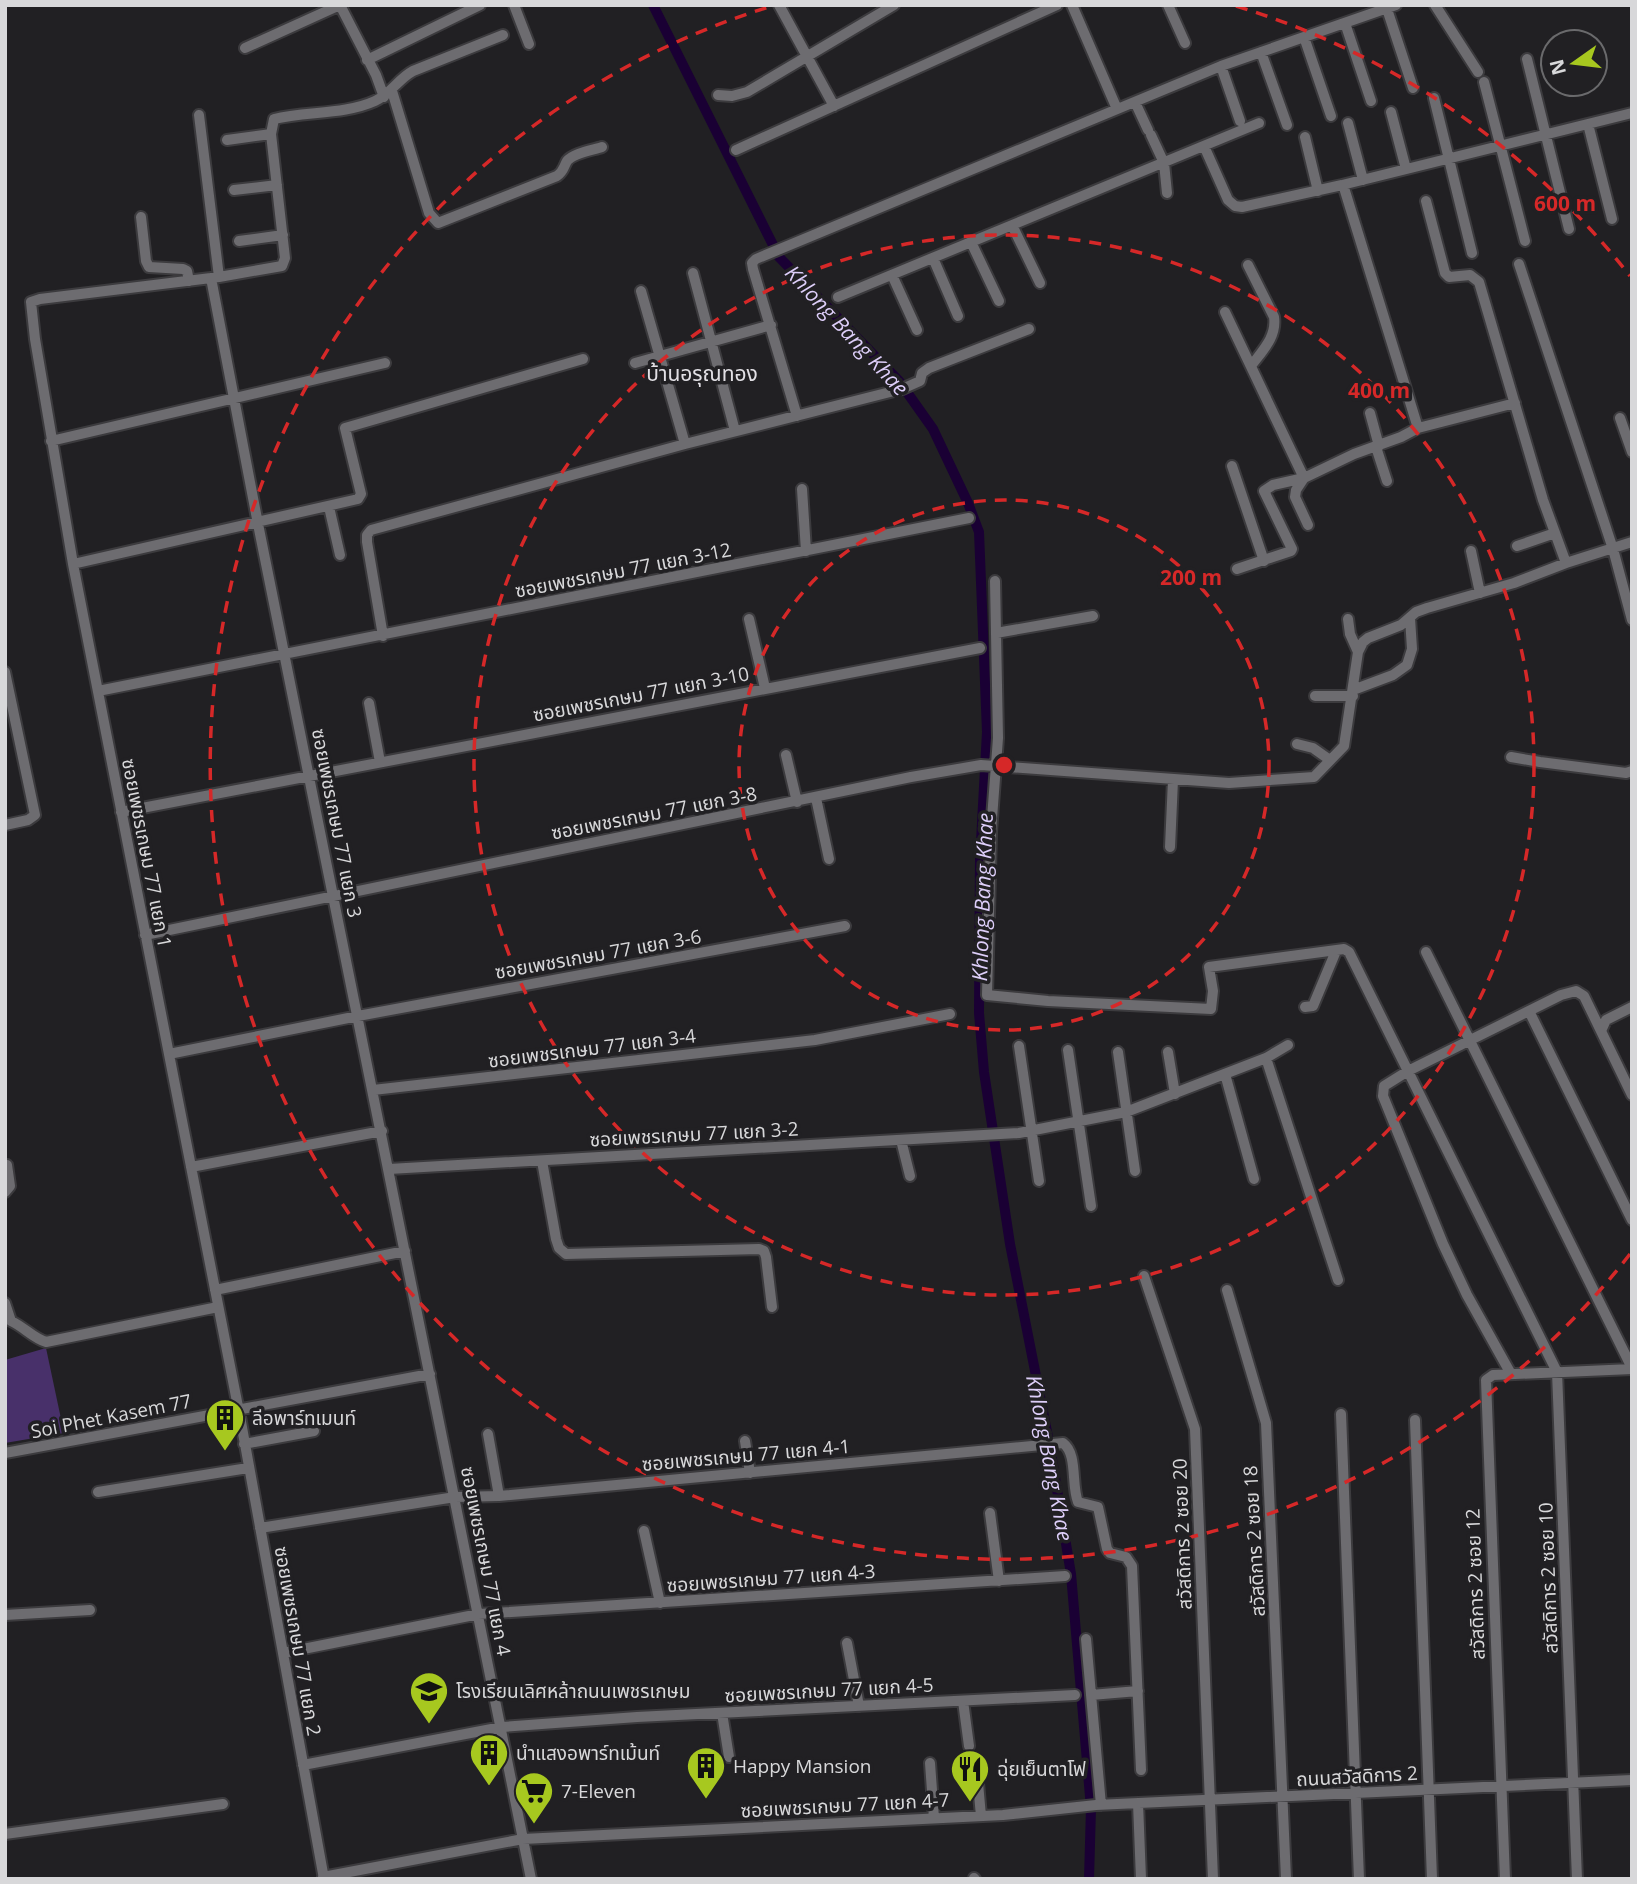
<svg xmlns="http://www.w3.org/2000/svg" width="1637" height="1884" font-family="'Open Sans','Noto Sans Thai',sans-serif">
  <rect width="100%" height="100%" fill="#212023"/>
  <path fill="#48306a" d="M46,1348l18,85 -59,10v-83z"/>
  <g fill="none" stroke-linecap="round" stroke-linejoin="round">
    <path stroke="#1a0034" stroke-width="10" d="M653,5l126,252 120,124 34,48 35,74 11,29 8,200 -7,128 -1,153 5,59 26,172 40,203 21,127 20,234 -2,71"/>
    <g stroke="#3c3b3e" stroke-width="14">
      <path id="minor" d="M340,5l36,70 8,22
        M514,5l15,39
        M779,5l55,101
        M1072,5l45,104
        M1168,5l17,38
        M1435,5l43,67
        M1387,9l26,79
        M1345,23l26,78
        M1304,37l27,79
        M245,48l95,-43
        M1261,52l26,73
        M1527,59l42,170
        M367,60l113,-55
        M1221,66l19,55
        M1484,82l41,159
        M392,91l37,122 9,10 119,-47c7,-5 6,-8 10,-15 6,-8 26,-11 35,-14
        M718,95l14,1 15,-4 147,-87
        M1434,98l38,155
        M1135,102l13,28
        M1391,112l15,57
        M199,115l20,162
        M1348,123l15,57
        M1588,124l24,95
        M1151,135l13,28 3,30
        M1305,137l13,54
        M227,140l44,-6
        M1204,146l24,54 7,6 7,1 100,-22 290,-72
        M736,150l321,-145
        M234,190l43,-5
        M1345,191l73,237
        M1426,201l19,72 4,4 21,-2 9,7 64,218 23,63
        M141,217l5,44 3,6 34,2 4,2 2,10
        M1012,225l28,58
        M239,241l44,-6
        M971,242l28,59
        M933,258l25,58
        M1519,264l94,285 19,71
        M1248,265l26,52c3,20 -12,34 -23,49
        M693,273l42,158
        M892,275l25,55
        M211,278l47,246 273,1355
        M641,291l44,153
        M838,297l421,-174
        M1225,312l79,166 -31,7 -9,6 28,58 -1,2 -54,18
        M635,363l136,-38
        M1370,413l9,33
        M797,416l-44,-147 -1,-6 4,-4 465,-193 175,-61
        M1620,418l12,34
        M51,441l334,-78
        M1376,447l11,34
        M1232,466l32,95
        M802,489l4,62
        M329,507l11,48
        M1308,525l-13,-28 1,-7 8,-12 50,-24 47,-17 17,-9 97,-25
        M1517,546l38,-13
        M1471,551l9,42
        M73,564l285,-65 3,-5 -16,-66 238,-69
        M995,581l3,157 -7,94 -4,163 61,6 163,8 2,-18 -4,-24 135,-18 5,3 208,420 20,507
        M749,619l16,69
        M1348,619l2,15 8,18
        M996,633l97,-17
        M383,636l-16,-94v-7l4,-5 314,-86 217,-55 18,-8 2,-8 7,-5 100,-39
        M5,672l30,143 -7,5 -23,5
        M1353,690l40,-15 14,-10 5,-16 -2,-31
        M98,691l871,-173
        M1315,696h38
        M369,703l11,59
        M1297,744l16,4 17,12
        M786,755l11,47
        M1511,757l29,5 86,11 6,-2
        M816,798l13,61
        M121,812l859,-164
        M1170,847l3,-67
        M145,935l766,-158 70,-12 248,18 85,-6 30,-31 14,-94 5,-10 5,-4 33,-13 15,-13 11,-4 87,-25 52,-20 66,-21
        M1426,952l206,416
        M1305,1007l8,-1 23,-55
        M1529,1011l103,209
        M1601,1031l5,-11 26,-13
        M1019,1046l20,135
        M1068,1050l23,156
        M1118,1052l17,119
        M1168,1052l7,42
        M169,1054l189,-38 487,-90
        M1266,1058l72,222
        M1225,1074l29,105
        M373,1090l442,-50 135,-26
        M901,1140l9,36
        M542,1161l14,78 3,9 7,6 193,-5 5,2 2,6 6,50
        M191,1167l191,-36
        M389,1169l630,-36 107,-21 140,-54 22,-13
        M5,1192l5,-6 -3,-21
        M1144,1276l51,153 18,450
        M215,1290l190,-39
        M1227,1290l39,133 20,456
        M5,1303l6,18
        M11,1321c13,6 22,17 35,21l172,-35
        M1511,1374l-44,-79 -24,-51 -60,-148 1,-10 24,-15 153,-76 15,-4 8,5 48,99
        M1341,1414l18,465
        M1415,1420l17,459
        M488,1434l11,62
        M745,1441l5,32
        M244,1444l70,-13
        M5,1453l425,-79
        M98,1492l150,-24
        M990,1513l9,68
        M260,1528l195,-31 44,-1 564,-53c15,11 8,42 15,59l20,5 9,42 3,4 16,4 6,9 9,204
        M644,1531l16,72
        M5,1615l85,-5
        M1086,1639l15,166
        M847,1643l12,63
        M283,1653l196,-39 586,-38
        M1091,1695l47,-4
        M963,1701l6,45
        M722,1713l7,44
        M976,1761l5,55
        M930,1763l4,55
        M303,1765l199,-38 135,-10 438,-22
        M1138,1803l3,76
        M5,1834l218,-30
        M323,1877l200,-38 480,-24 93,-10 536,-25
        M974,1878l1,1
        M324,1879l-83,-457 -168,-858 -38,-225 -4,-37 9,-3 179,-22 63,-11 3,-8 -14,-124 3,-15c32,-8 70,-4 101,-18 16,-7 23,-22 38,-30l90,-36
        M1505,1879l-19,-499 7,-5 139,-6"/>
    </g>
    <use href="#minor" stroke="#6d6c70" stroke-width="10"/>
  </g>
  <g fill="none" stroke="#d62828" stroke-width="3.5" stroke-dasharray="12 9">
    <circle cx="1004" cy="765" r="265"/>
    <circle cx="1004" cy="765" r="530"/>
    <path d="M1630 1254A794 794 0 1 1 772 6M1236 6A794 794 0 0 1 1630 276"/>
  </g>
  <defs>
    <g id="building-pin" transform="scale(2.0125)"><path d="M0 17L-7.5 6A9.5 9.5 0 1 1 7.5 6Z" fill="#a7c81f" stroke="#212023"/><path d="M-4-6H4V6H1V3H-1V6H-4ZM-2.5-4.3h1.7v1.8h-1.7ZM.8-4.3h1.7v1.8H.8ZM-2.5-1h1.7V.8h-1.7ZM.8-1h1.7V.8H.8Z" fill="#111"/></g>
    <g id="school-pin" transform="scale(2.0125)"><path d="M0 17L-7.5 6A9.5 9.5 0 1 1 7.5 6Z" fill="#a7c81f" stroke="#212023"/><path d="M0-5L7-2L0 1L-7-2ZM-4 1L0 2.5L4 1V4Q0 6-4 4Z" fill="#111"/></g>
    <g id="restaurant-pin" transform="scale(2.0125)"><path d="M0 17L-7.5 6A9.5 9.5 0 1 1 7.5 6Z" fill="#a7c81f" stroke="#212023"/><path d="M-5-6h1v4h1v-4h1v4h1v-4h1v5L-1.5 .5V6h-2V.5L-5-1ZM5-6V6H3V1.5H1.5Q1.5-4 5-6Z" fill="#111"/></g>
    <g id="supermarket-pin" transform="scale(2.0125)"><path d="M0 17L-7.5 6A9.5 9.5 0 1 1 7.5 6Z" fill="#a7c81f" stroke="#212023"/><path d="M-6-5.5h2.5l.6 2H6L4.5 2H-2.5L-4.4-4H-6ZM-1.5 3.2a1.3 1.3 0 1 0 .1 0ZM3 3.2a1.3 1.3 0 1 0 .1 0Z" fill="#111"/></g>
  </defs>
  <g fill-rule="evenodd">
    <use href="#building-pin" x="225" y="1418"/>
    <use href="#school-pin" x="429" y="1691"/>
    <use href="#building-pin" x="489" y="1753"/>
    <use href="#building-pin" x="706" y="1766"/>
    <use href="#restaurant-pin" x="970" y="1769"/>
    <use href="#supermarket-pin" x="534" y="1791"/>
  </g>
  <g text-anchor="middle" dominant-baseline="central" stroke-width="7" stroke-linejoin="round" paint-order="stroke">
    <g font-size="19" fill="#d8d8da" stroke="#212023">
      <text transform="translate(623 570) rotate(-11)">ซอยเพชรเกษม 77 แยก 3-12</text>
      <text transform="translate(641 694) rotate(-11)">ซอยเพชรเกษม 77 แยก 3-10</text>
      <text transform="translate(654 813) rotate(-11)">ซอยเพชรเกษม 77 แยก 3-8</text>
      <text transform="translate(337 823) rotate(79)">ซอยเพชรเกษม 77 แยก 3</text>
      <text transform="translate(147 853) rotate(79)">ซอยเพชรเกษม 77 แยก 1</text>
      <text transform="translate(598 954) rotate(-10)">ซอยเพชรเกษม 77 แยก 3-6</text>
      <text transform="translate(592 1048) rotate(-7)">ซอยเพชรเกษม 77 แยก 3-4</text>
      <text transform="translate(694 1134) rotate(-3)">ซอยเพชรเกษม 77 แยก 3-2</text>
      <text transform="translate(111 1416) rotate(-11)">Soi Phet Kasem 77</text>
      <text transform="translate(746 1455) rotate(-5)">ซอยเพชรเกษม 77 แยก 4-1</text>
      <text transform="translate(1182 1534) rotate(-92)">สวัสดิการ 2 ซอย 20</text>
      <text transform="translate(1254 1541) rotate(-93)">สวัสดิการ 2 ซอย 18</text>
      <text transform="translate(486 1561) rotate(79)">ซอยเพชรเกษม 77 แยก 4</text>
      <text transform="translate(771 1578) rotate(-4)">ซอยเพชรเกษม 77 แยก 4-3</text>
      <text transform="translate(1548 1578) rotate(-92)">สวัสดิการ 2 ซอย 10</text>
      <text transform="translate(1475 1584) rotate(-92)">สวัสดิการ 2 ซอย 12</text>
      <text transform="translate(298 1641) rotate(80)">ซอยเพชรเกษม 77 แยก 2</text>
      <text transform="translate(829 1690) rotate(-3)">ซอยเพชรเกษม 77 แยก 4-5</text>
      <text transform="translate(1357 1776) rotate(-3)">ถนนสวัสดิการ 2</text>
      <text transform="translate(845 1805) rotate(-3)">ซอยเพชรเกษม 77 แยก 4-7</text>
    </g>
    <g font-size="19" fill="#d8d8da" stroke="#212023" text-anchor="start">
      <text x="252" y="1418">ลีอพาร์ทเมนท์</text>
      <text x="456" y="1691">โรงเรียนเลิศหล้าถนนเพชรเกษม</text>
      <text x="516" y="1753">นำแสงอพาร์ทเม้นท์</text>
      <text x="733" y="1766">Happy Mansion</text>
      <text x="997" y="1769">ฉุ่ยเย็นตาโฟ</text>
      <text x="561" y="1791">7-Eleven</text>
    </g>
    <g font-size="21" font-style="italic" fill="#ddcef9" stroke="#212023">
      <text transform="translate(847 330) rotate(47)">Khlong Bang Khae</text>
      <text transform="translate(982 897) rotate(-88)">Khlong Bang Khae</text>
      <text transform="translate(1050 1458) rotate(79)">Khlong Bang Khae</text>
    </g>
    <g font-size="21" fill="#e2e0e5" stroke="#212023">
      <text x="702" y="373">บ้านอรุณทอง</text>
    </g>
  </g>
  <circle cx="1004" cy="765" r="10" fill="#d62828" stroke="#212023" stroke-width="3.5"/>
  <g font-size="21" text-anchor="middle" font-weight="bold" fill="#d62828" stroke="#212023" stroke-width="7" stroke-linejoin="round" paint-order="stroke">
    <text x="1565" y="211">600 m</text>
    <text x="1379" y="398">400 m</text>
    <text x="1191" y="585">200 m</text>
  </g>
  <rect width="1637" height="1884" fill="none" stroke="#d8d8da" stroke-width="14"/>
  <g transform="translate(1574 63) rotate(256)"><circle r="33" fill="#212023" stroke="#6a6a6c" stroke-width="2"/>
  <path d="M0-5L12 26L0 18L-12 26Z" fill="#a7c81f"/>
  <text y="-10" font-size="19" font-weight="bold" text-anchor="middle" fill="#d8d8da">N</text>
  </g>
</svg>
